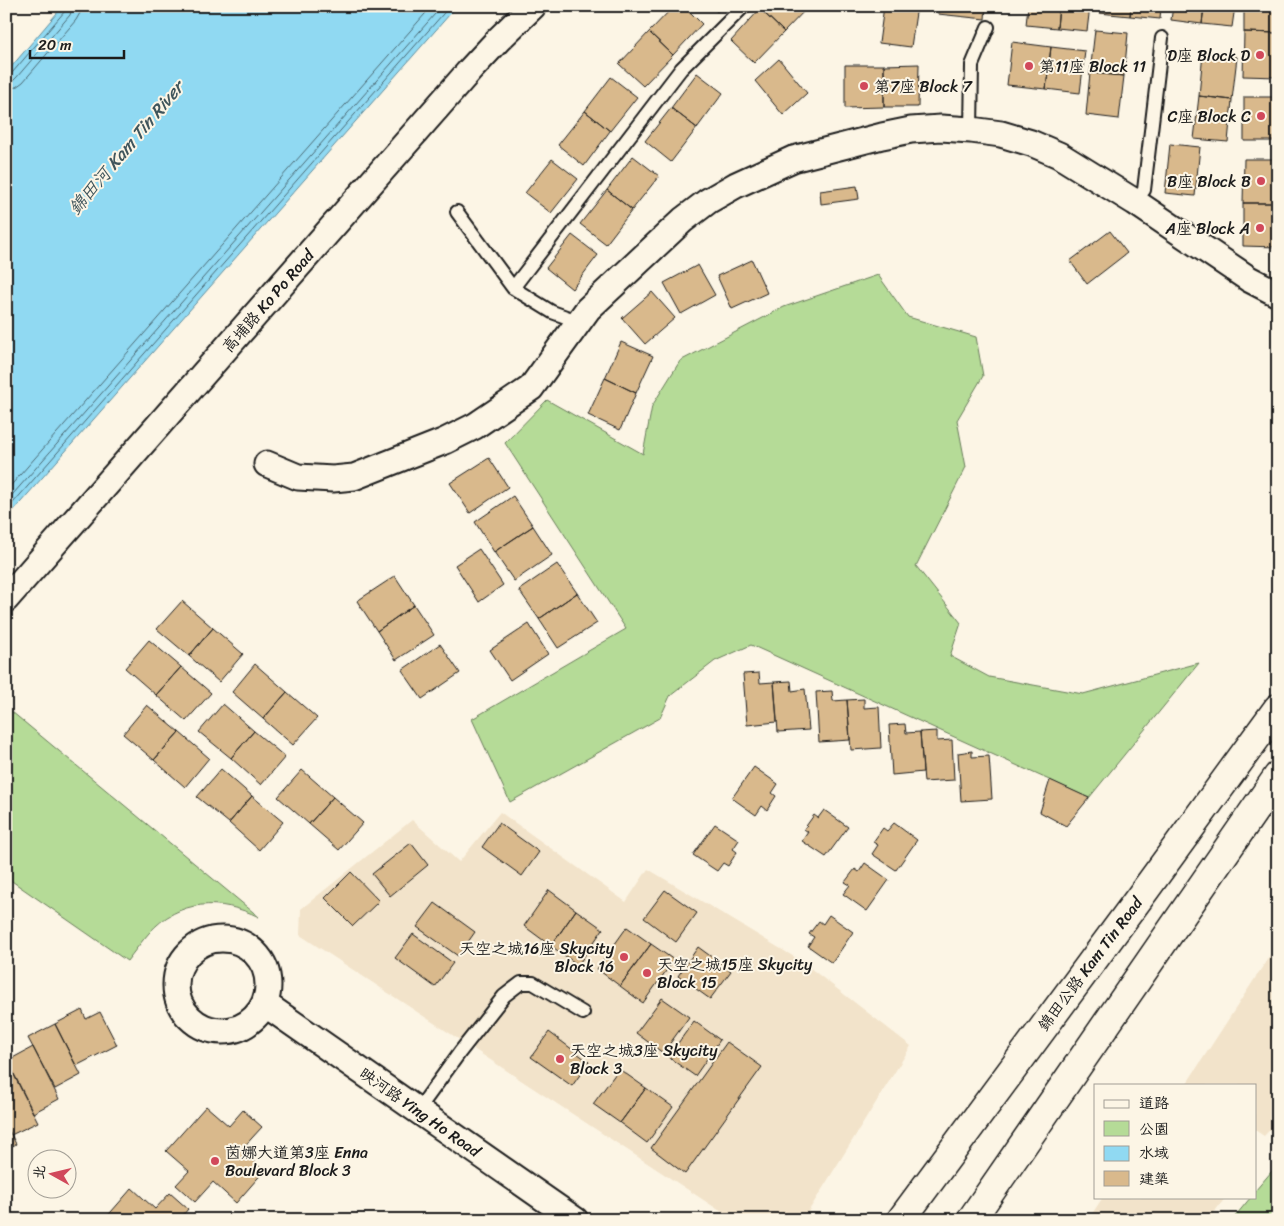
<svg xmlns="http://www.w3.org/2000/svg" width="1284" height="1226" font-family="Sriracha,'LXGW WenKai TC',sans-serif">
  <rect width="100%" height="100%" fill="#fcf5e5"/>
  <filter id="ink" filterUnits="userSpaceOnUse"><feTurbulence type="fractalNoise" baseFrequency=".02" numOctaves="2"/><feDisplacementMap in="SourceGraphic" scale="10" xChannelSelector="R" yChannelSelector="G"/><feConvolveMatrix kernelMatrix="1 2 1 2 8 2 1 2 1" color-interpolation-filters="sRGB"/></filter>
  <g filter="url(#ink)">
    <path fill="#f2e3ca" d="M500,812l126,90 22,-33 153,92 110,85 -108,174h-69l-434,-285 1,-26 111,-89 47,42z
      M1278,943v178l-14,15 -9,-6v-45h-65l-3,-2z
      M1103,1197h123l-18,23h-120z"/>
    <path fill="#b5db97" stroke="#687c5a" d="M878,275l30,42 68,20 7,39 -26,44 9,47 -50,99 45,57 -11,33 39,21 94,17 116,-31 -110,135 -338,-153 -36,16 -45,35 -10,22 -150,84 -38,-83 154,-90 -121,-186 42,-43 96,54 9,-48 28,-45 104,-54z
      M6,707l253,210c-39,-19 -80,-18 -110,16 -8,9 -15,19 -22,28l-121,-84z
      M1278,1164v56h-46l19,-23h4v-6z"/>
    <path fill="#90d9f2" stroke="#628d9c" d="M63,6h394l-451,513v-446z"/>
    <g fill="none" stroke-linecap="round" stroke-linejoin="round">
      <path stroke="#4a6872" stroke-width="1" d="M6,75l6,-2 53,-62 1,-5
        M6,82l7,-1 4,-4 53,-62 3,-9
        M6,89l10,-2 7,-5 53,-62 4,-7v-7
        M6,491l426,-485
        M6,502l436,-496
        M6,511l444,-505"/>
    </g>
    <path fill="#d9b98c" stroke="#1c1c1c" d="M674,6h10l18,18 -29,31 -24,-23z
      M711,6h11l-5,6z
      M763,6h46l-25,26 -24,-23z
      M884,6h33l-6,41 -32,-4z
      M939,6h47l-1,13 -47,-5z
      M1028,6h31l-2,22 -31,-3z
      M1059,6h31l-3,25 -30,-3z
      M1100,6h31l-1,10 -31,-3z
      M1131,6h30l-1,13 -30,-3z
      M1173,6h31l-2,18 -31,-4z
      M1204,6h31l-3,21 -30,-3z
      M1244,6h34v27l-34,-1z
      M760,9l24,23 -30,31 -23,-22z
      M1095,30l33,3 -4,43 -34,-3z
      M649,32l24,23 -30,31 -24,-22z
      M1244,32l34,1 -1,44 -34,-1z
      M1012,42l39,5 -5,42 -39,-4z
      M1051,47l34,4 -5,42 -34,-4z
      M1203,53l34,4 -5,43 -33,-4z
      M779,59l28,34 -24,22 -28,-34z
      M919,64l-1,43h-34v-42z
      M845,65h39v42l-39,1z
      M697,73l26,20 -26,35 -26,-20z
      M1090,73l34,3 -5,43 -33,-4z
      M611,77l26,20 -27,34 -25,-20z
      M1199,96l33,4 -4,42 -34,-3z
      M1244,97h34v44h-34z
      M671,108l26,20 -26,34 -26,-21z
      M585,111l25,20 -26,35 -26,-21z
      M1170,144l30,3 -5,49 -30,-3z
      M633,156l26,20 -27,34 -25,-20z
      M552,159l26,20 -27,34 -26,-20z
      M1244,159h34v44h-35z
      M857,186l2,13 -38,5 -1,-13z
      M607,190l25,20 -26,34 -26,-20z
      M1243,203h35l-1,44 -34,-1z
      M1110,231l17,22 -40,31 -17,-23z
      M572,235l26,20 -26,34 -26,-21z
      M752,260l15,33 -35,16 -15,-33z
      M698,265l17,30 -34,19 -17,-31z
      M652,292l23,26 -30,26 -23,-26z
      M621,342l32,14 -17,37 -31,-15z
      M605,378l31,15 -16,37 -32,-15z
      M489,458l19,29 -38,26 -20,-30z
      M513,496l20,30 -39,26 -19,-30z
      M533,526l19,29 -38,26 -20,-29z
      M479,549l24,36 -24,17 -24,-37z
      M557,564l20,29 -38,26 -20,-29z
      M395,576l19,29 -37,26 -20,-30z
      M577,593l20,30 -39,25 -19,-29z
      M182,601l31,27 -24,28 -32,-27z
      M414,605l20,30 -38,25 -19,-29z
      M529,624l19,30 -38,26 -20,-30z
      M213,628l30,26 -24,28 -30,-26z
      M149,640l32,27 -25,28 -31,-27z
      M440,644l20,29 -38,26 -20,-29z
      M255,664l32,28 -24,27 -31,-27z
      M181,667l30,26 -25,28 -30,-26z
      M759,673l1,10 14,-1 3,40 -30,3 -4,-51z
      M791,681l1,10 13,-2 4,41 -31,2 -4,-50z
      M832,691l1,10 14,-1 3,40 -31,2 -3,-50z
      M287,692l30,26 -24,27 -30,-26z
      M864,699v9l15,-1 2,41 -30,2 -4,-50z
      M223,704l31,27 -23,27 -32,-26z
      M147,705l32,27 -25,28 -31,-26z
      M905,724l1,9 14,-1 3,40 -31,3 -3,-50z
      M254,731l31,26 -24,28 -30,-27z
      M937,731v10l15,-1 2,40 -30,2 -4,-50z
      M179,732l30,26 -24,29 -31,-27z
      M972,751v6l17,-1 3,43 -31,2 -3,-48z
      M754,767l24,17 -6,9 4,3 -9,14 -5,-4 -6,9 -24,-17z
      M221,769l31,27 -23,27 -32,-26z
      M302,770l31,27 -24,27 -31,-27z
      M1050,780l39,18 -23,28 -26,-14z
      M252,796l31,26 -24,28 -30,-27z
      M333,797l30,26 -24,27 -30,-26z
      M824,810l24,17 -22,30 -24,-16 6,-9 -4,-3 10,-14 4,3z
      M499,823l40,29 -17,24 -40,-29z
      M894,823l23,17 -21,30 -24,-16 6,-9 -5,-3 10,-14 4,3z
      M715,824l24,16 -6,9 4,3 -9,14 -5,-3 -6,8 -24,-16z
      M411,843l17,22 -38,31 -18,-22z
      M865,863l24,17 -22,31 -24,-17 7,-9 -5,-3 10,-13 4,3z
      M351,872l28,29 -26,25 -28,-28z
      M549,890l27,20 -25,36 -27,-20z
      M665,890l32,23 -21,29 -32,-24z
      M435,903l40,29 -17,24 -41,-29z
      M576,910l27,19 -25,36 -27,-19z
      M829,915l24,17 -21,31 -24,-17 6,-9 -5,-3 10,-13 4,3z
      M627,927l24,17 -31,42 -23,-17z
      M413,934l40,29 -18,24 -40,-29z
      M651,944l23,16 -31,43 -23,-17z
      M698,947l33,24 -21,28 -32,-23z
      M662,998l27,19 -26,36 -27,-20z
      M82,1010l4,9 14,-7 17,33 -41,21 -21,-42z
      M694,1021l26,19 -25,36 -27,-19z
      M55,1024l26,51 -26,14 -27,-51z
      M549,1032l40,30 -17,24 -41,-29z
      M727,1042l35,25 -77,107 -34,-26z
      M33,1047l26,52 -26,14 -26,-52z
      M619,1069l27,19 -26,35 -27,-19z
      M12,1070l26,52 -27,13 -5,-10v-52z
      M646,1088l27,19 -26,36 -27,-20z
      M206,1106l23,20 14,-16 19,17 -21,23 23,21 -28,32 -23,-21 -18,20 -19,-17 13,-14 -23,-20z
      M6,1125l10,19 -10,6z
      M132,1188l23,21 15,-16 18,16 -9,11h-75z"/>
    <g fill="none" stroke-linecap="round" stroke-linejoin="round">
      <g stroke="#1c1c1c" stroke-width="16">
        <path id="service" d="M971,130l1,-65 16,-38
          M1135,202l9,-12 18,-152
          M457,212l56,76 39,24 28,10
          M513,288l168,-219 63,-63
          M418,1110l42,-58 44,-56 17,-13h12l50,30"/>
      </g>
      <g stroke="#1c1c1c" stroke-width="29">
        <path id="minor" d="M267,464l31,13 35,2 21,-2 91,-36 30,-15 56,-38 57,-79 95,-89 25,-19 28,-16 57,-26 89,-23 29,-6 30,-2 30,2 30,4 30,9 28,12 76,47 114,77 29,15
          M6,599l465,-530 28,-30 34,-33
          M176 985a46 46 0 1 1 92 0a46 46 0 1 1-92 0Z
          M265,1004l310,216"/>
      </g>
      <g stroke="#1c1c1c" stroke-width="31">
        <path id="primary" d="M901,1220l239,-323 138,-189
          M971,1220l307,-444"/>
      </g>
      <use href="#service" stroke="#fcf5e5" stroke-width="12"/>
      <use href="#minor" stroke="#fcf5e5" stroke-width="25"/>
      <use href="#primary" stroke="#fcf5e5" stroke-width="28"/>
    </g>
  </g>
  <g fill="#d1495b" stroke="#fcf5e5" stroke-width="2">
    <circle cx="1260" cy="55" r="5"/>
    <circle cx="1029" cy="66" r="5"/>
    <circle cx="864" cy="86" r="5"/>
    <circle cx="1261" cy="116" r="5"/>
    <circle cx="1261" cy="181" r="5"/>
    <circle cx="1260" cy="228" r="5"/>
    <circle cx="624" cy="957" r="5"/>
    <circle cx="647" cy="973" r="5"/>
    <circle cx="560" cy="1059" r="5"/>
    <circle cx="215" cy="1161" r="5"/>
  </g>
  <g text-anchor="middle" dominant-baseline="central" stroke-width="4" stroke-linejoin="round" paint-order="stroke">
    <g font-size="16" fill="#1c1c1c" stroke="#fcf5e5" text-anchor="end">
      <text x="1250" y="55">D座 Block D</text>
      <text x="1039" y="66" text-anchor="start">第11座 Block 11</text>
      <text x="874" y="86" text-anchor="start">第7座 Block 7</text>
      <text x="1251" y="116">C座 Block C</text>
      <text x="1251" y="181">B座 Block B</text>
      <text x="1250" y="228">A座 Block A</text>
      <text x="614" y="948">天空之城16座 Skycity<tspan x="614" dy="18">Block 16</tspan></text>
      <text x="657" y="964" text-anchor="start">天空之城15座 Skycity<tspan x="657" dy="18">Block 15</tspan></text>
      <text x="570" y="1050" text-anchor="start">天空之城3座 Skycity<tspan x="570" dy="18">Block 3</tspan></text>
      <text x="225" y="1152" text-anchor="start">茵娜大道第3座 Enna<tspan x="225" dy="18">Boulevard Block 3</tspan></text>
    </g>
    <g font-size="16" fill="#1c1c1c" stroke="#fcf5e5">
      <text transform="translate(268 301) rotate(-49)">高埔路 Ko Po Road</text>
      <text transform="translate(1090 964) rotate(-53)">錦田公路 Kam Tin Road</text>
      <text transform="translate(420 1112) rotate(35)">映河路 Ying Ho Road</text>
    </g>
    <g font-size="18" font-style="italic" fill="#3f555c" stroke="#fcf5e5">
      <text transform="translate(126 148) rotate(-50)">錦田河 Kam Tin River</text>
    </g>
  </g>
  <rect width="1284" height="1226" fill="none" stroke="#fcf5e5" stroke-width="25"/>
  <rect x="12" y="12" width="1259" height="1201" fill="none" stroke="#1c1c1c" stroke-width="2" filter="url(#ink)"/>
  <rect x="1094" y="1084" width="162" height="115" fill="#fcf5e5" stroke="#a29e95"/>
  <rect x="1104" y="1100" width="25" height="8" fill="#fcf5e5" stroke="#a29e95"/>
  <text x="1139" y="1108" font-size="15" fill="#1c1c1c">道路</text>
  <rect x="1104" y="1121" width="25" height="15" fill="#b5db97" stroke="#a29e95"/>
  <text x="1139" y="1134" font-size="15" fill="#1c1c1c">公園</text>
  <rect x="1104" y="1146" width="25" height="15" fill="#90d9f2" stroke="#a29e95"/>
  <text x="1139" y="1158" font-size="15" fill="#1c1c1c">水域</text>
  <rect x="1104" y="1171" width="25" height="15" fill="#d9b98c" stroke="#a29e95"/>
  <text x="1139" y="1184" font-size="15" fill="#1c1c1c">建築</text>
  <g transform="translate(52 1174) rotate(278)"><circle r="24" fill="#fcf5e5" stroke="#a29e95"/>
  <path d="M0-4L9 19L0 12L-9 19Z" fill="#d1495b"/>
  <text y="-8" font-size="14" font-weight="bold" text-anchor="middle" fill="#1c1c1c">北</text>
  </g>
  <path d="M30 50v8h94v-8" fill="none" stroke="#1c1c1c" stroke-width="2.5"/>
  <text x="38" y="50" font-size="15" fill="#1c1c1c" stroke="#fcf5e5" stroke-width="4" paint-order="stroke">20 m</text>
</svg>
